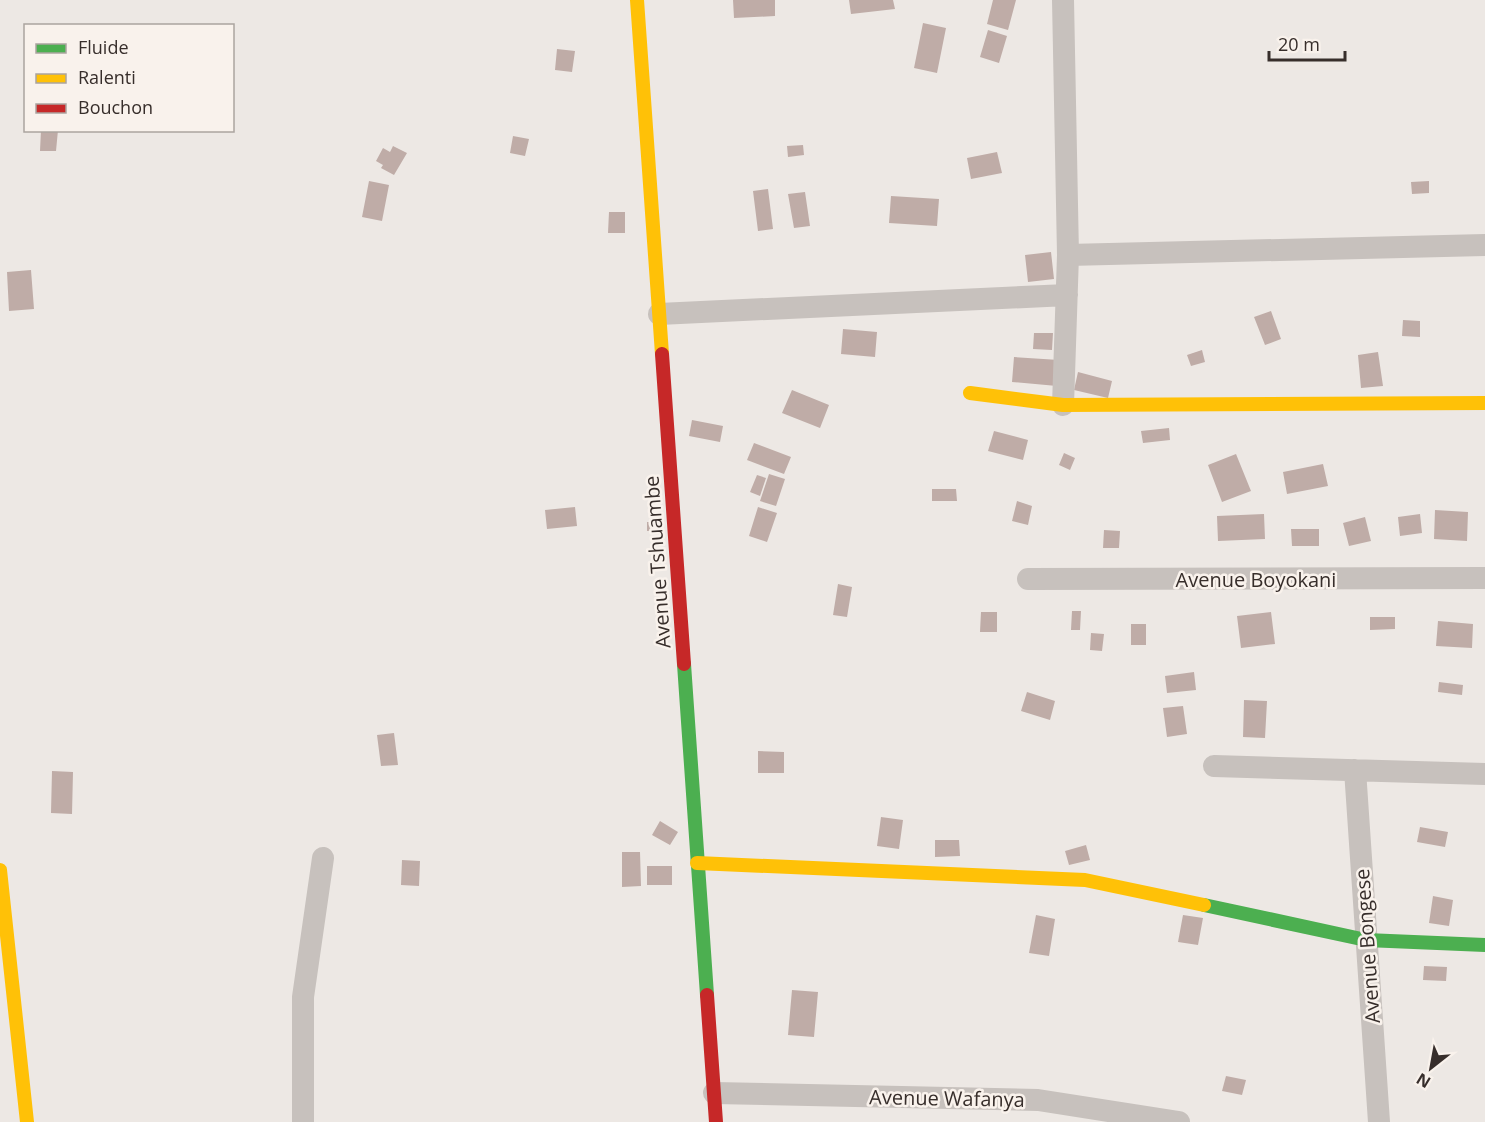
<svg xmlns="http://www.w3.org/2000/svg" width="1485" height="1122" font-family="'Open Sans',sans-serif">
  <rect width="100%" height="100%" fill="#ede8e4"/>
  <path fill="#bfaca7" d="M733,0h42v16l-41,2z
    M849,0h44l2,9 -44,5z
    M993,0h23l-8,30 -21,-6z
    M923,23l23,5 -9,45 -23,-5z
    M988,30l19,6 -8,27 -19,-6z
    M557,49l18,2 -3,21 -17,-2z
    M41,130h17l-2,21h-16z
    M513,136l16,3 -4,17 -15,-3z
    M803,145l1,10 -16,2 -1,-11z
    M393,146l14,7 -13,22 -13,-7 2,-3 -7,-4 7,-13 7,4z
    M997,152l5,21 -31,6 -4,-21z
    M369,181l20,4 -7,36 -20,-4z
    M1429,181v12l-17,1 -1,-12z
    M768,189l5,40 -15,2 -5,-40z
    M805,192l5,34 -16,2 -6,-34z
    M891,196l48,3 -2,27 -48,-3z
    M609,212h16v21h-17z
    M1051,252l3,27 -26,3 -3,-27z
    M31,270l3,39 -25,2 -2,-39z
    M1271,311l10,28 -16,6 -11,-28z
    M1403,320l17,1v16l-18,-1z
    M843,329l34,3 -2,25 -34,-3z
    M1034,333h19l-1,17 -19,-1z
    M1202,350l3,12 -14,4 -4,-11z
    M1378,352l5,34 -22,2 -3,-33z
    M1014,357l45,3 -2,26 -45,-4z
    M1078,372l34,9 -4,17 -34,-8z
    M792,390l37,15 -9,23 -38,-15z
    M692,420l31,6 -3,16 -31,-6z
    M1169,428l1,12 -27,3 -2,-12z
    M994,431l34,9 -5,20 -35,-9z
    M754,443l37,14 -7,17 -37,-14z
    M1064,453l11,5 -5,12 -11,-5z
    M1236,454l15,37 -29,11 -14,-37z
    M1323,464l5,22 -41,8 -4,-22z
    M769,474l16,5 -9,27 -16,-5z
    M757,475l9,3 -6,18 -10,-4z
    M932,489h24l1,12h-25z
    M1017,501l15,5 -4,19 -16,-4z
    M575,507l2,19 -30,3 -2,-19z
    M758,507l19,6 -10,29 -18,-6z
    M1435,510l33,2 -1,29 -33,-2z
    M1264,514l1,25 -47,2 -1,-25z
    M1420,514l2,19 -22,3 -2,-19z
    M1365,517l6,24 -22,5 -6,-23z
    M647,522h11v8l-11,1z
    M1291,529h28v17h-27z
    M1104,530l16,1 -1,17h-16z
    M838,584l14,3 -5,30 -14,-2z
    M1072,611h9l-1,19h-9z
    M981,612h16v20h-17z
    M1271,612l4,32 -34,4 -4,-32z
    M1370,617h25v12l-25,1z
    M1438,621l35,3 -1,24 -36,-2z
    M1131,624h15v21h-15z
    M1091,633l13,1 -2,17 -12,-1z
    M1194,672l2,18 -29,3 -2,-17z
    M1439,682l24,3 -1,10 -24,-3z
    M1027,692l28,9 -5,19 -29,-9z
    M1244,700l23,1 -2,37 -22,-1z
    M1183,706l4,28 -20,3 -4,-29z
    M394,733l4,32 -17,1 -4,-31z
    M758,751l26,1v21h-26z
    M52,771l21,1 -1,42 -21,-1z
    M881,817l22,3 -4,29 -22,-3z
    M660,821l18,11 -8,13 -18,-10z
    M1420,827l28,5 -3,15 -28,-5z
    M935,840h24l1,16 -25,1z
    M1086,845l4,15 -21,5 -4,-14z
    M622,852h18l1,34 -19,1z
    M402,860l18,1 -1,25 -18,-1z
    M647,866h25v19h-25z
    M1433,896l20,4 -4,26 -20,-3z
    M1036,915l19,4 -6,37 -20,-3z
    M1183,915l20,3 -5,27 -20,-3z
    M1424,966l23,1 -1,14 -23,-1z
    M792,990l26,2 -4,45 -26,-2z
    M1226,1076l20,4 -4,15 -20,-4z"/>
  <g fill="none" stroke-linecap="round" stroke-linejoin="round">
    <path stroke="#c7c1bd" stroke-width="22" d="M1068,255l417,-10
      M659,314l408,-19
      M1063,405l5,-150 -5,-255
      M1028,579l457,-1
      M1214,766l271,8
      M1355,770l24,352
      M714,1093l324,7 141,22
      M303,1122v-125l20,-139"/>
    <path stroke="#4caf50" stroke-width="14" d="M684,664l23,331
      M1204,905l162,35 119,5"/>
    <path stroke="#ffc107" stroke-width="14" d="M637,0l25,354
      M970,393l93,12 422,-2
      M697,863l388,17 119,25
      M0,870l27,252"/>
    <path stroke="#c62828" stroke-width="14" d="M662,354l22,310
      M707,995l9,127"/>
  </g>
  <g text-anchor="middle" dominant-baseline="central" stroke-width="5" stroke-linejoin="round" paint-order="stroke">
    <g font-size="20" fill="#372e2b" stroke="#f9f2ec">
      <text transform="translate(657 562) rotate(-94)">Avenue Tshuambe</text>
      <text x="1256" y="579">Avenue Boyokani</text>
      <text transform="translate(1367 946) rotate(-94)">Avenue Bongese</text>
      <text transform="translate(947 1098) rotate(1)">Avenue Wafanya</text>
    </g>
  </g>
  <rect x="24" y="24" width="210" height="108" fill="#f9f2ec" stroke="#aba49f" stroke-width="1.5"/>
  <rect x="36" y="44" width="30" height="9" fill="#4caf50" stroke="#aba49f" stroke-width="1.5"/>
  <text x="78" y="54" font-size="18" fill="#372e2b">Fluide</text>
  <rect x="36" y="74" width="30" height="9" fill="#ffc107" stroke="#aba49f" stroke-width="1.5"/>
  <text x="78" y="84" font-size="18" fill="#372e2b">Ralenti</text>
  <rect x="36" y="104" width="30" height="9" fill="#c62828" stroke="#aba49f" stroke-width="1.5"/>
  <text x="78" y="114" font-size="18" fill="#372e2b">Bouchon</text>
  <g transform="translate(1431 1068) rotate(211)" stroke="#f9f2ec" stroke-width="4.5" paint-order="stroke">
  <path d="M0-4.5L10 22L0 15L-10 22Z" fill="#372e2b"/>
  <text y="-9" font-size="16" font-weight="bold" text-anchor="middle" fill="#372e2b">N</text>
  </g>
  <path d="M1269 51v9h76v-9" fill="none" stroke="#372e2b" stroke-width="3"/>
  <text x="1278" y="51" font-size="18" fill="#372e2b" stroke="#f9f2ec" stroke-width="4.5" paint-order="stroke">20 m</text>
</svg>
